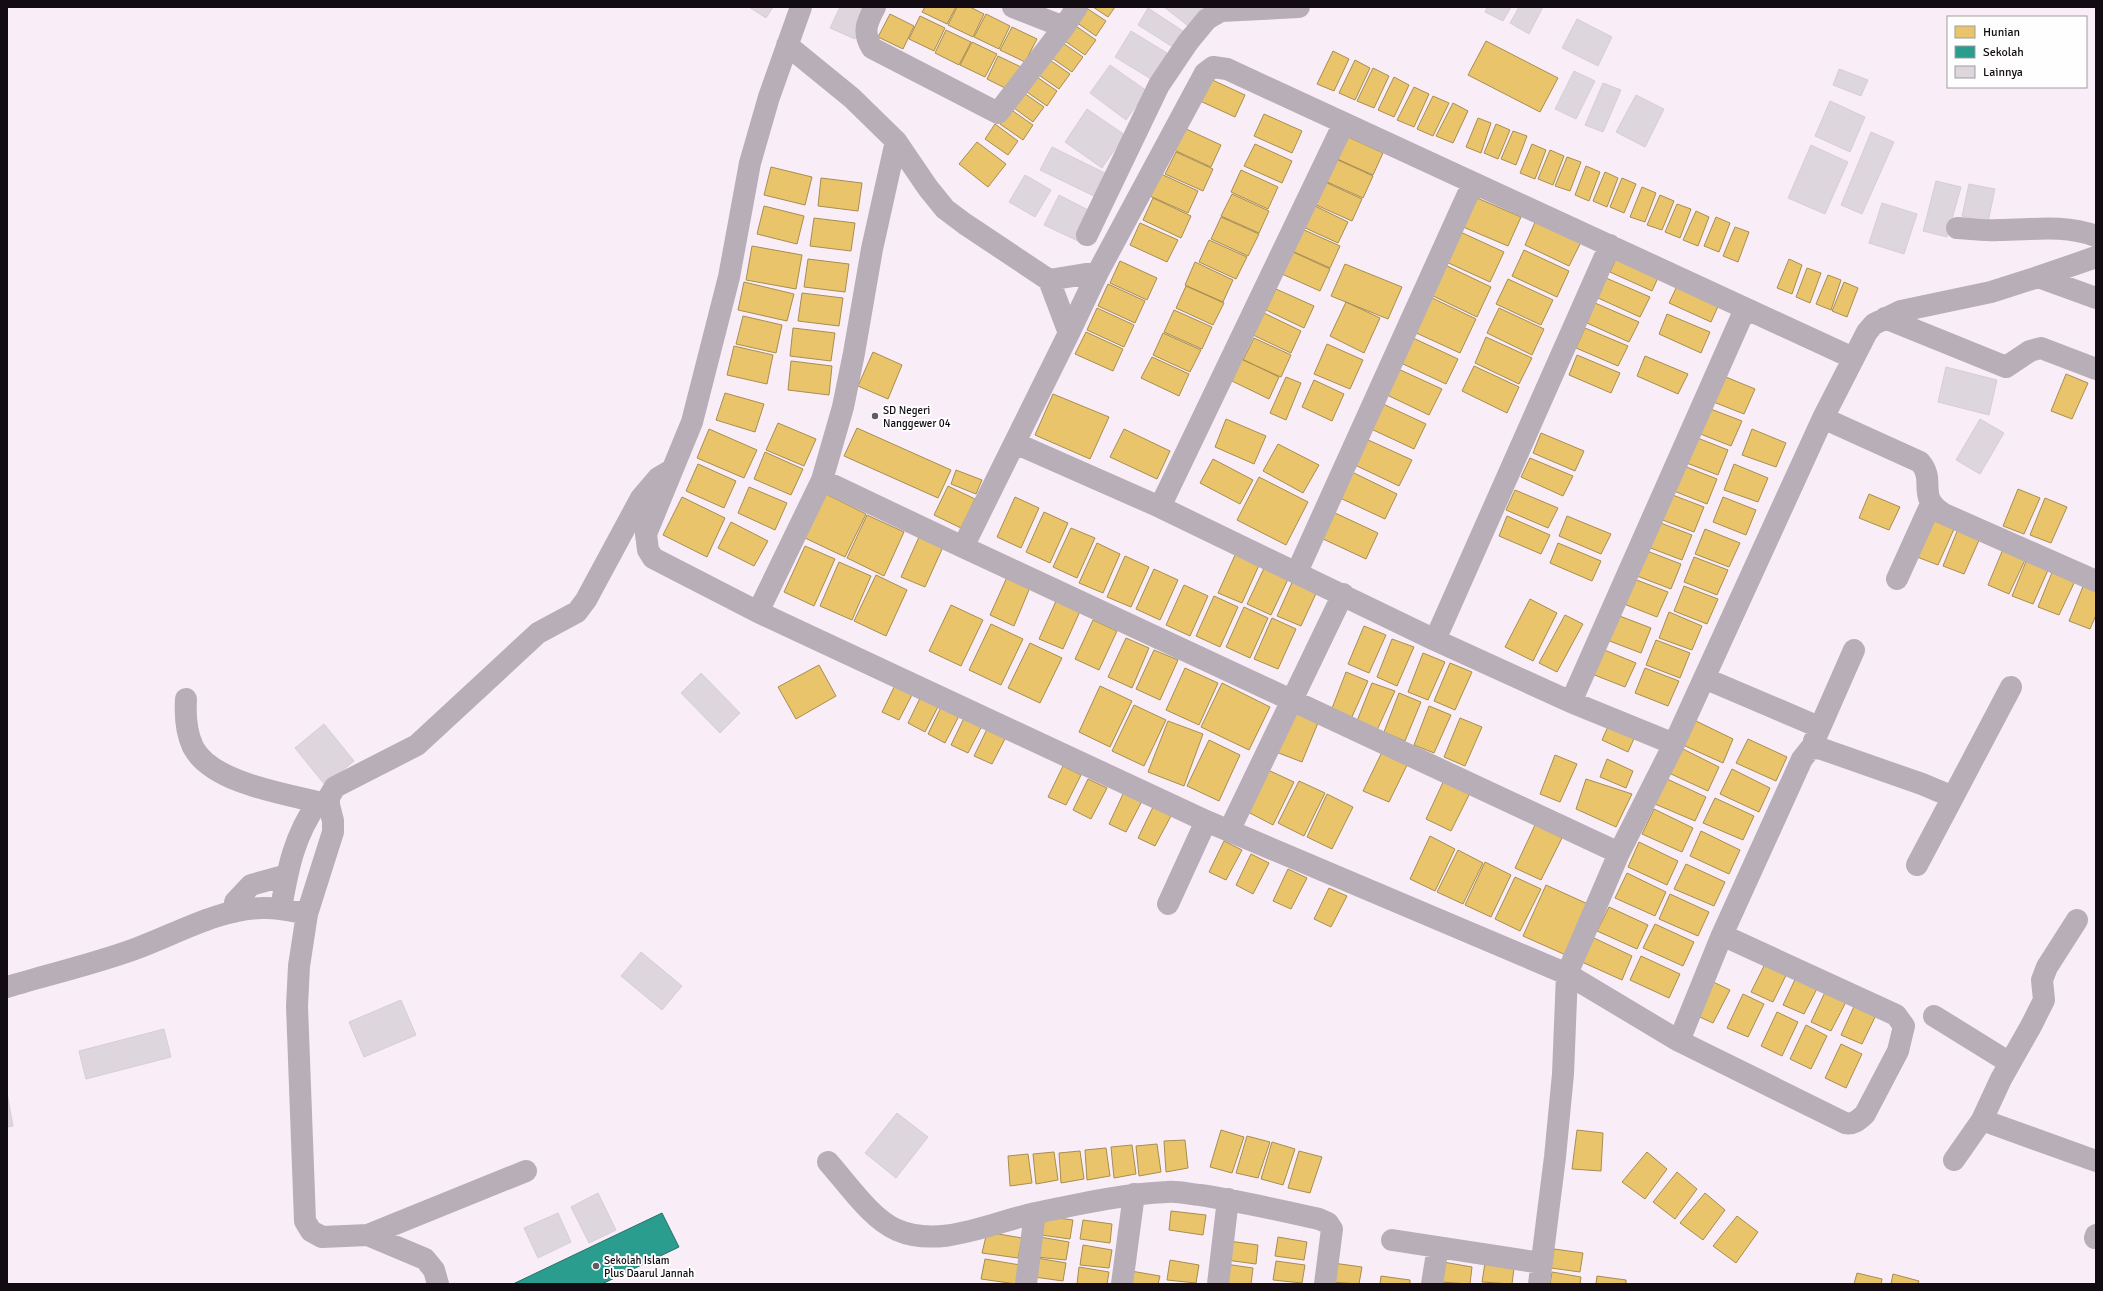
<svg xmlns="http://www.w3.org/2000/svg" width="2103" height="1291" font-family="Signika,sans-serif">
  <rect width="100%" height="100%" fill="#f9eef8"/>
  <path fill="#e9c46a" stroke="#a88d50" d="M925,7h31l-9,17 -25,-12z
    M957,7h13l14,7 -11,23 -25,-12z
    M1085,7l21,14 -10,15 -23,-16z
    M1093,7h22l-7,10z
    M890,14l24,12 -11,23 -25,-12z
    M986,14l24,12 -11,23 -25,-12z
    M920,16l25,12 -11,23 -25,-12z
    M1073,24l23,16 -11,15 -23,-16z
    M1012,27l25,12 -12,23 -25,-12z
    M946,30l25,12 -12,23 -24,-12z
    M1060,41l23,16 -11,15 -23,-16z
    M1486,41l72,37 -18,34 -72,-37z
    M972,42l25,12 -12,23 -25,-12z
    M1333,51l16,8 -15,32 -17,-7z
    M998,56l25,12 -12,23 -24,-12z
    M1047,58l23,16 -11,15 -23,-16z
    M1355,60l15,8 -15,32 -16,-7z
    M1373,68l16,8 -15,32 -17,-7z
    M1034,75l23,16 -10,15 -23,-16z
    M1394,77l15,8 -15,32 -16,-7z
    M1208,78l37,17 -10,22 -37,-17z
    M1414,87l15,7 -15,33 -17,-7z
    M1021,91l23,16 -11,15 -23,-17z
    M1433,96l16,7 -16,33 -16,-7z
    M1453,103l15,8 -15,32 -17,-7z
    M1010,109l23,16 -10,15 -23,-16z
    M1264,114l38,17 -10,22 -38,-17z
    M1478,118l13,5 -10,30 -15,-6z
    M995,124l23,17 -10,14 -23,-16z
    M1496,124l14,6 -12,29 -14,-6z
    M1184,128l37,17 -10,22 -37,-17z
    M1513,131l14,5 -11,29 -15,-6z
    M1346,136l37,17 -10,22 -38,-17z
    M977,142l29,22 -18,23 -29,-23z
    M1255,144l37,17 -10,22 -38,-17z
    M1532,144l14,6 -11,29 -15,-6z
    M1550,150l14,6 -11,29 -15,-6z
    M1176,152l37,17 -10,22 -38,-17z
    M1567,157l14,5 -11,29 -15,-5z
    M1336,159l37,17 -10,22 -38,-17z
    M1586,166l14,6 -11,29 -14,-6z
    M771,167l41,10 -7,28 -41,-10z
    M1241,170l37,17 -10,22 -37,-17z
    M1605,172l13,6 -11,29 -14,-6z
    M1161,174l37,17 -10,22 -38,-17z
    M821,178l41,5 -4,28 -40,-5z
    M1622,178l14,6 -12,29 -14,-6z
    M1325,182l37,17 -10,22 -38,-17z
    M1642,187l14,6 -11,29 -15,-5z
    M1232,194l37,17 -10,22 -38,-17z
    M1470,195l51,22 -13,29 -52,-22z
    M1660,195l14,6 -12,29 -15,-5z
    M1153,198l38,18 -10,22 -38,-18z
    M1311,204l37,18 -10,21 -37,-17z
    M1677,204l14,5 -11,29 -15,-6z
    M764,206l40,10 -7,28 -40,-10z
    M1696,211l13,6 -11,29 -15,-6z
    M1221,217l38,17 -11,22 -37,-17z
    M1716,217l14,6 -11,29 -15,-6z
    M814,218l41,5 -4,28 -41,-5z
    M1536,220l46,20 -13,26 -44,-21z
    M1140,223l38,17 -11,22 -37,-17z
    M1735,227l14,5 -11,30 -15,-6z
    M1302,229l38,17 -10,22 -38,-17z
    M1456,230l48,22 -14,30 -48,-22z
    M1209,240l38,17 -11,22 -37,-17z
    M752,246l50,9 -6,34 -50,-9z
    M1524,250l45,21 -12,26 -45,-21z
    M1293,252l37,17 -10,22 -38,-17z
    M1619,252l42,19 -9,20 -42,-19z
    M808,259l41,5 -4,28 -41,-5z
    M1789,259l13,6 -10,29 -15,-6z
    M1120,261l37,17 -10,22 -37,-17z
    M1195,262l38,18 -10,22 -38,-17z
    M1345,264l57,23 -14,32 -57,-23z
    M1443,264l48,23 -14,30 -48,-23z
    M1807,268l14,5 -11,30 -14,-6z
    M1828,275l13,5 -10,30 -15,-6z
    M1606,278l44,19 -10,20 -42,-19z
    M1508,279l45,21 -12,25 -45,-21z
    M744,282l50,12 -7,27 -49,-11z
    M1844,282l14,6 -11,29 -15,-6z
    M1108,284l37,17 -10,22 -37,-17z
    M1678,284l42,18 -9,20 -42,-19z
    M1186,286l38,17 -11,22 -37,-17z
    M1276,289l38,17 -10,22 -38,-18z
    M802,293l41,5 -4,28 -41,-5z
    M1428,296l48,23 -16,34 -48,-22z
    M1346,302l34,16 -16,35 -34,-17z
    M1595,303l44,19 -10,20 -42,-19z
    M1097,308l37,17 -10,22 -37,-17z
    M1499,308l45,21 -12,26 -45,-22z
    M1174,310l38,17 -10,22 -38,-17z
    M1264,313l37,18 -10,22 -38,-18z
    M1667,314l43,18 -9,21 -42,-19z
    M743,316l39,9 -6,28 -40,-9z
    M793,328l42,5 -4,28 -41,-5z
    M1585,328l43,18 -10,20 -42,-18z
    M1086,332l37,17 -10,22 -38,-17z
    M1163,333l38,17 -11,22 -37,-17z
    M1486,337l46,21 -13,26 -44,-21z
    M1254,338l37,17 -10,22 -38,-17z
    M1413,338l45,21 -12,25 -45,-21z
    M1327,344l36,16 -13,29 -36,-15z
    M734,346l39,9 -6,29 -40,-9z
    M873,352l29,13 -14,34 -30,-13z
    M1577,355l43,18 -9,20 -42,-18z
    M1645,356l43,18 -10,20 -41,-18z
    M1152,357l37,17 -10,22 -38,-18z
    M1242,359l37,18 -10,22 -37,-18z
    M791,361l41,5 -3,29 -41,-5z
    M1474,366l45,21 -12,26 -45,-22z
    M1396,368l46,21 -13,26 -44,-21z
    M2066,374l22,9 -16,36 -21,-8z
    M1721,375l34,14 -11,25 -33,-13z
    M1286,377l15,6 -15,37 -16,-7z
    M1314,380l30,14 -12,27 -30,-14z
    M725,393l39,11 -9,28 -39,-12z
    M1053,394l56,23 -19,42 -55,-24z
    M1381,403l45,21 -12,25 -45,-21z
    M1708,408l34,13 -11,25 -33,-13z
    M1226,419l40,17 -12,28 -39,-17z
    M778,423l38,16 -12,27 -38,-16z
    M857,428l94,42 -13,28 -94,-42z
    M709,429l48,21 -13,28 -47,-20z
    M1124,429l46,22 -13,28 -47,-22z
    M1752,429l34,14 -10,24 -34,-12z
    M1541,433l43,18 -9,20 -42,-18z
    M1695,437l33,13 -10,25 -34,-13z
    M1366,439l46,21 -13,26 -44,-21z
    M1278,444l41,21 -16,28 -40,-22z
    M765,452l38,17 -12,26 -37,-16z
    M1530,458l43,18 -10,20 -42,-19z
    M1213,459l40,21 -13,24 -40,-21z
    M698,464l38,17 -12,27 -38,-17z
    M1734,464l34,14 -10,24 -34,-12z
    M1684,466l33,13 -10,25 -33,-13z
    M956,470l26,10 -6,14 -25,-10z
    M1352,472l45,22 -12,25 -45,-21z
    M1259,477l49,25 -22,43 -49,-25z
    M948,486l27,13 -14,29 -27,-13z
    M749,487l38,16 -12,27 -37,-17z
    M2018,489l22,9 -16,36 -21,-8z
    M1515,490l43,18 -10,20 -42,-18z
    M824,493l42,21 -21,43 -42,-20z
    M1670,494l34,13 -10,25 -34,-13z
    M1869,494l31,13 -11,23 -30,-12z
    M682,497l43,21 -18,39 -44,-22z
    M1015,497l24,11 -18,40 -24,-11z
    M1723,497l33,13 -10,25 -33,-13z
    M2045,498l22,9 -16,36 -21,-8z
    M1044,512l24,11 -18,40 -24,-11z
    M1333,512l45,21 -12,26 -45,-21z
    M867,515l37,17 -20,44 -37,-18z
    M1507,516l43,19 -9,19 -42,-18z
    M1567,516l44,18 -10,20 -42,-18z
    M1932,520l22,9 -16,36 -21,-8z
    M731,522l37,19 -14,25 -36,-18z
    M1658,522l34,13 -10,25 -34,-13z
    M1071,528l24,10 -18,40 -24,-11z
    M1705,529l35,14 -11,24 -34,-13z
    M1958,529l22,9 -16,36 -21,-8z
    M919,537l24,10 -18,40 -24,-10z
    M1097,543l23,11 -17,39 -24,-10z
    M1558,543l43,18 -9,20 -42,-18z
    M805,546l30,13 -21,47 -30,-14z
    M2003,549l23,9 -17,36 -21,-9z
    M1647,551l34,13 -10,25 -34,-13z
    M1236,553l24,10 -18,40 -24,-10z
    M1125,556l24,11 -18,40 -24,-10z
    M1694,557l34,13 -11,25 -33,-13z
    M2027,559l22,9 -16,36 -21,-8z
    M839,562l32,14 -19,44 -32,-14z
    M1266,564l24,11 -19,40 -24,-11z
    M1154,569l24,11 -18,40 -24,-11z
    M2053,570l23,9 -17,36 -21,-8z
    M876,575l31,15 -21,46 -32,-15z
    M1008,575l23,10 -17,41 -24,-11z
    M1295,576l24,11 -18,39 -24,-10z
    M1634,579l34,13 -11,25 -33,-13z
    M2084,584l12,5v26l-6,14 -21,-8z
    M1184,585l24,11 -18,40 -24,-11z
    M1684,586l34,13 -11,25 -33,-13z
    M1214,596l24,11 -18,40 -24,-11z
    M1057,599l24,10 -18,40 -24,-10z
    M1530,599l27,14 -24,48 -28,-14z
    M951,605l32,15 -22,46 -32,-15z
    M1244,607l24,11 -18,40 -24,-11z
    M1669,612l33,14 -10,24 -33,-12z
    M1565,615l18,9 -26,48 -18,-9z
    M1617,615l34,13 -10,25 -34,-13z
    M1272,618l24,11 -18,40 -24,-10z
    M1093,620l24,11 -18,39 -24,-11z
    M991,624l32,15 -22,46 -32,-15z
    M1364,626l22,9 -17,38 -21,-9z
    M1126,638l23,10 -17,40 -24,-11z
    M1392,639l22,8 -17,39 -20,-9z
    M1656,640l34,13 -10,25 -34,-13z
    M1030,643l32,15 -22,45 -32,-15z
    M1602,649l34,14 -11,24 -33,-13z
    M1154,650l24,10 -18,40 -24,-11z
    M1423,653l22,9 -17,38 -20,-8z
    M1450,663l22,9 -17,38 -21,-9z
    M819,665l17,31 -40,23 -18,-32z
    M1185,668l33,15 -19,42 -33,-15z
    M1645,668l34,13 -11,25 -33,-13z
    M1346,672l22,9 -17,38 -20,-8z
    M897,681l18,8 -16,31 -17,-8z
    M1222,683l48,24 -21,43 -48,-23z
    M1372,683l23,8 -18,39 -20,-9z
    M1100,686l32,15 -22,46 -31,-15z
    M923,692l18,9 -16,31 -17,-9z
    M1399,693l22,9 -16,39 -21,-9z
    M943,703l18,9 -16,31 -17,-9z
    M1134,705l32,15 -22,46 -32,-15z
    M1429,706l22,9 -17,38 -20,-8z
    M1293,708l27,10 -18,44 -26,-10z
    M966,714l18,8 -16,31 -17,-8z
    M1460,718l22,9 -17,39 -21,-9z
    M1694,720l39,19 -10,24 -40,-18z
    M1168,721l35,13 -19,52 -36,-14z
    M1610,722l26,12 -8,18 -26,-12z
    M989,725l19,8 -16,31 -18,-8z
    M1748,739l39,18 -11,24 -40,-18z
    M1209,740l31,15 -21,46 -32,-15z
    M1384,748l25,13 -20,41 -26,-11z
    M1681,748l38,19 -11,24 -39,-18z
    M1555,755l22,9 -17,38 -20,-8z
    M1607,759l26,12 -7,17 -26,-11z
    M1063,766l18,9 -15,30 -18,-8z
    M1732,769l38,19 -11,24 -39,-18z
    M1268,770l26,12 -21,43 -25,-13z
    M1446,776l26,13 -21,42 -25,-12z
    M1088,779l19,9 -16,31 -18,-9z
    M1586,779l46,15 -16,33 -40,-18z
    M1667,779l39,18 -11,24 -40,-17z
    M1299,781l26,12 -21,43 -26,-13z
    M1124,792l18,9 -16,31 -17,-8z
    M1327,794l26,13 -21,42 -25,-12z
    M1715,798l39,18 -11,24 -40,-17z
    M1153,807l18,9 -16,30 -17,-8z
    M1654,809l39,19 -11,24 -40,-18z
    M1535,825l27,13 -21,42 -26,-12z
    M1701,831l39,19 -11,24 -39,-18z
    M1430,836l25,13 -20,42 -25,-12z
    M1224,841l18,9 -16,30 -17,-8z
    M1639,842l39,19 -11,24 -39,-18z
    M1458,850l25,13 -20,41 -26,-12z
    M1251,854l18,9 -16,31 -17,-9z
    M1485,862l26,13 -20,42 -26,-12z
    M1686,864l39,18 -11,24 -40,-17z
    M1288,869l19,9 -16,31 -18,-8z
    M1627,873l39,19 -11,24 -40,-18z
    M1515,877l26,12 -21,42 -25,-12z
    M1546,885l44,20 -22,51 -45,-20z
    M1329,888l18,8 -16,31 -17,-8z
    M1670,894l39,18 -11,24 -39,-17z
    M1609,907l39,18 -11,24 -40,-18z
    M1655,924l39,18 -11,24 -40,-18z
    M1594,938l38,18 -10,24 -40,-18z
    M1641,956l39,18 -11,24 -39,-18z
    M1768,958l21,11 -16,33 -22,-10z
    M1799,971l22,10 -17,33 -21,-9z
    M1709,980l21,10 -17,33 -20,-9z
    M1827,988l21,10 -17,33 -20,-9z
    M1743,994l21,10 -16,33 -21,-9z
    M1857,1000l21,11 -16,33 -21,-9z
    M1777,1012l21,10 -16,34 -21,-10z
    M1806,1025l21,11 -16,33 -21,-10z
    M1841,1044l21,10 -16,34 -21,-10z
    M1221,1130l23,7 -12,36 -22,-6z
    M1577,1130l26,3 -2,38 -29,-2z
    M1247,1136l23,6 -12,36 -22,-5z
    M1185,1140l3,28 -22,4 -2,-31z
    M1272,1142l23,7 -12,36 -22,-6z
    M1157,1144l4,28 -22,4 -3,-30z
    M1132,1145l4,29 -22,4 -3,-31z
    M1106,1148l4,28 -23,4 -2,-30z
    M1080,1151l4,28 -23,4 -2,-30z
    M1299,1151l23,6 -12,36 -22,-5z
    M1054,1152l4,28 -22,4 -3,-30z
    M1647,1152l20,17 -22,30 -23,-17z
    M1028,1154l4,29 -22,3 -2,-30z
    M1677,1172l20,17 -22,30 -22,-17z
    M1705,1193l20,17 -22,30 -23,-17z
    M1171,1211l35,4 -3,20 -34,-5z
    M1044,1216l29,4 -3,19 -29,-4z
    M1737,1216l21,16 -22,31 -23,-17z
    M1083,1220l29,4 -2,19 -30,-4z
    M987,1232l35,6 -4,20 -36,-5z
    M1040,1237l29,5 -3,18 -29,-3z
    M1278,1237l29,5 -3,18 -29,-4z
    M1229,1241l29,4 -2,19 -30,-4z
    M1083,1245l29,5 -3,18 -29,-3z
    M1554,1249l29,4 -3,19 -29,-4z
    M1037,1258l29,5 -3,18 -29,-4z
    M985,1259l35,6 -4,19 -35,-5z
    M1170,1260l29,5 -3,18 -29,-3z
    M1276,1261l29,4 -3,18 -29,-3z
    M1443,1262l29,5 -2,17 -30,-2z
    M1333,1263l29,4 -3,17 -29,-2z
    M1485,1263l29,5 -2,16 -30,-2z
    M1225,1264l28,4 -2,16h-24z
    M1079,1267l30,5 -2,12h-30z
    M1131,1271l29,5 -2,8h-29z
    M1552,1272l29,5 -1,7h-30z
    M1857,1273l25,6 -1,5h-27z
    M1893,1274l26,7 -1,3h-27z
    M1381,1276l29,4v4h-30z
    M1597,1276l29,4v4h-30z"/>
  <path fill="#2a9d8f" stroke="#23726a" d="M662,1213l17,34 -77,37h-89z"/>
  <path fill="#ded6dd" stroke="#d6ced5" d="M749,7h24l-7,11z
    M840,7h30l-15,32 -25,-11z
    M1164,7h40l3,2 -15,20z
    M1487,7h24l-8,14 -18,-9z
    M1519,7h24l-14,27 -19,-11z
    M1148,8l38,25 -10,16 -38,-24z
    M1577,19l35,18 -14,29 -36,-18z
    M1131,31l36,22 -16,26 -36,-22z
    M1110,65l37,26 -21,29 -36,-27z
    M1839,69l29,11 -7,16 -28,-11z
    M1574,71l21,10 -19,38 -21,-10z
    M1603,83l18,7 -18,42 -18,-7z
    M1636,95l28,14 -19,38 -29,-15z
    M1830,101l35,16 -15,35 -35,-16z
    M1087,109l38,26 -23,33 -37,-26z
    M1871,132l23,10 -32,72 -21,-9z
    M1811,145l37,17 -23,52 -37,-16z
    M1052,147l55,27 -11,23 -56,-27z
    M1025,175l26,15 -16,27 -26,-15z
    M1936,181l25,6 -14,50 -24,-6z
    M1969,184l26,5 -7,33 -26,-6z
    M1059,195l33,17 -14,29 -34,-16z
    M1882,203l35,11 -13,40 -35,-11z
    M1946,367l51,13 -8,35 -51,-13z
    M1980,419l24,14 -24,41 -24,-14z
    M701,673l39,40 -20,20 -39,-40z
    M324,724l30,37 -29,24 -30,-37z
    M641,952l41,34 -20,24 -41,-34z
    M401,1000l15,35 -52,22 -15,-35z
    M164,1029l7,28 -85,22 -7,-28z
    M7,1093l6,33 -6,1z
    M897,1113l31,24 -32,41 -31,-25z
    M598,1193l18,37 -27,13 -18,-36z
    M558,1213l13,29 -33,16 -14,-30z"/>
  <g fill="none" stroke-linecap="round" stroke-linejoin="round">
    <path stroke="#b8aeb7" stroke-width="22" d="M801,7l-32,90 -19,66 -21,114 -37,145 -46,112 2,16 5,8 105,54 448,209 361,153 112,67 166,82c8,2 14,-3 20,-9l33,-63 6,-25 -8,-11 -174,-80
      M875,7c-8,15 -13,25 -3,41l126,65 66,-86 -51,-20
      M1064,27l13,-20
      M787,45l65,53 44,43 32,47 17,21 20,15 84,56 49,-8
      M1957,228c14,1 27,3 41,2 35,0 63,-6 98,6
      M1087,235l72,-150 29,-43 19,-23 14,-8 78,-4
      M2038,277l58,-20
      M1049,280l20,53
      M1885,318l121,49 24,-16 11,-3 55,21
      M1823,418l97,44c17,20 -5,34 24,52l152,67
      M1015,443l145,64 275,133 136,62 103,42
      M822,480l141,67 106,-214 29,-61 107,-199 8,-6 14,2 626,289
      M1160,507l184,-384
      M963,547l656,306
      M1297,572l176,-389
      M1897,579l34,-75
      M758,612l64,-132 21,-73 11,-54 18,-104 24,-108
      M1435,640l175,-395
      M1704,678l115,49
      M186,699c-1,16 0,33 7,48 20,38 97,47 136,58
      M1571,702l174,-393
      M1814,741l40,-91
      M1229,831l114,-237
      M1917,865l36,-68
      M1168,904l38,-83
      M281,908c7,-40 13,-72 37,-106
      M234,912l1,-10 16,-17 36,-10
      M7,987c43,-13 87,-23 128,-38 41,-15 83,-40 127,-41 16,-1 30,3 45,6
      M1934,1016l76,47
      M1679,1041l43,-106 80,-176 8,-10 9,-1 103,36 31,13 58,-110
      M1982,1120l114,41
      M1954,1160l28,-40 19,-41 30,-53 13,-26 -2,-20 5,-13 30,-47
      M828,1162c19,21 43,57 69,68 44,19 95,-8 139,-17 43,-9 87,-19 131,-21 11,-1 22,2 33,3 40,6 79,15 119,24l9,4 4,6 -7,55
      M526,1171l-158,64 -46,2 -11,-6 -6,-10 -8,-215 2,-40 8,-52 26,-82v-11l-4,-16v-8l6,-10 82,-42 121,-112 39,-21 9,-12 55,-102 17,-20 12,-7
      M368,1235l57,24 9,11 4,14
      M2095,1238l1,-3
      M1392,1240l149,23
      M1026,1284l9,-71
      M1122,1284l12,-90
      M1218,1284l10,-85
      M1432,1284l6,-37
      M1539,1284l16,-127 8,-83 4,-100 52,-121 55,-109 149,-326 44,-86 7,-8 27,-13 90,-19 47,-15 58,21"/>
  </g>
  <g fill="#635b62" stroke="#fefefe" stroke-width="1.5">
    <circle cx="875" cy="416" r="4"/>
    <circle cx="596" cy="1266" r="4"/>
  </g>
  <g text-anchor="middle" dominant-baseline="central" stroke-width="4" stroke-linejoin="round" paint-order="stroke">
    <g font-size="11" fill="#120c12" stroke="#fefefe" text-anchor="start">
      <text x="883" y="410">SD Negeri<tspan x="883" dy="13">Nanggewer 04</tspan></text>
      <text x="604" y="1260">Sekolah Islam<tspan x="604" dy="13">Plus Daarul Jannah</tspan></text>
    </g>
  </g>
  <rect width="2103" height="1291" fill="none" stroke="#120c12" stroke-width="16"/>
  <rect x="1947" y="16" width="140" height="72" fill="#fefefe" stroke="#a09da0"/>
  <rect x="1955" y="26" width="20" height="12" fill="#e9c46a" stroke="#a09da0"/>
  <text x="1983" y="36" font-size="12" fill="#120c12">Hunian</text>
  <rect x="1955" y="46" width="20" height="12" fill="#2a9d8f" stroke="#a09da0"/>
  <text x="1983" y="56" font-size="12" fill="#120c12">Sekolah</text>
  <rect x="1955" y="66" width="20" height="12" fill="#ded6dd" stroke="#a09da0"/>
  <text x="1983" y="76" font-size="12" fill="#120c12">Lainnya</text>
</svg>
